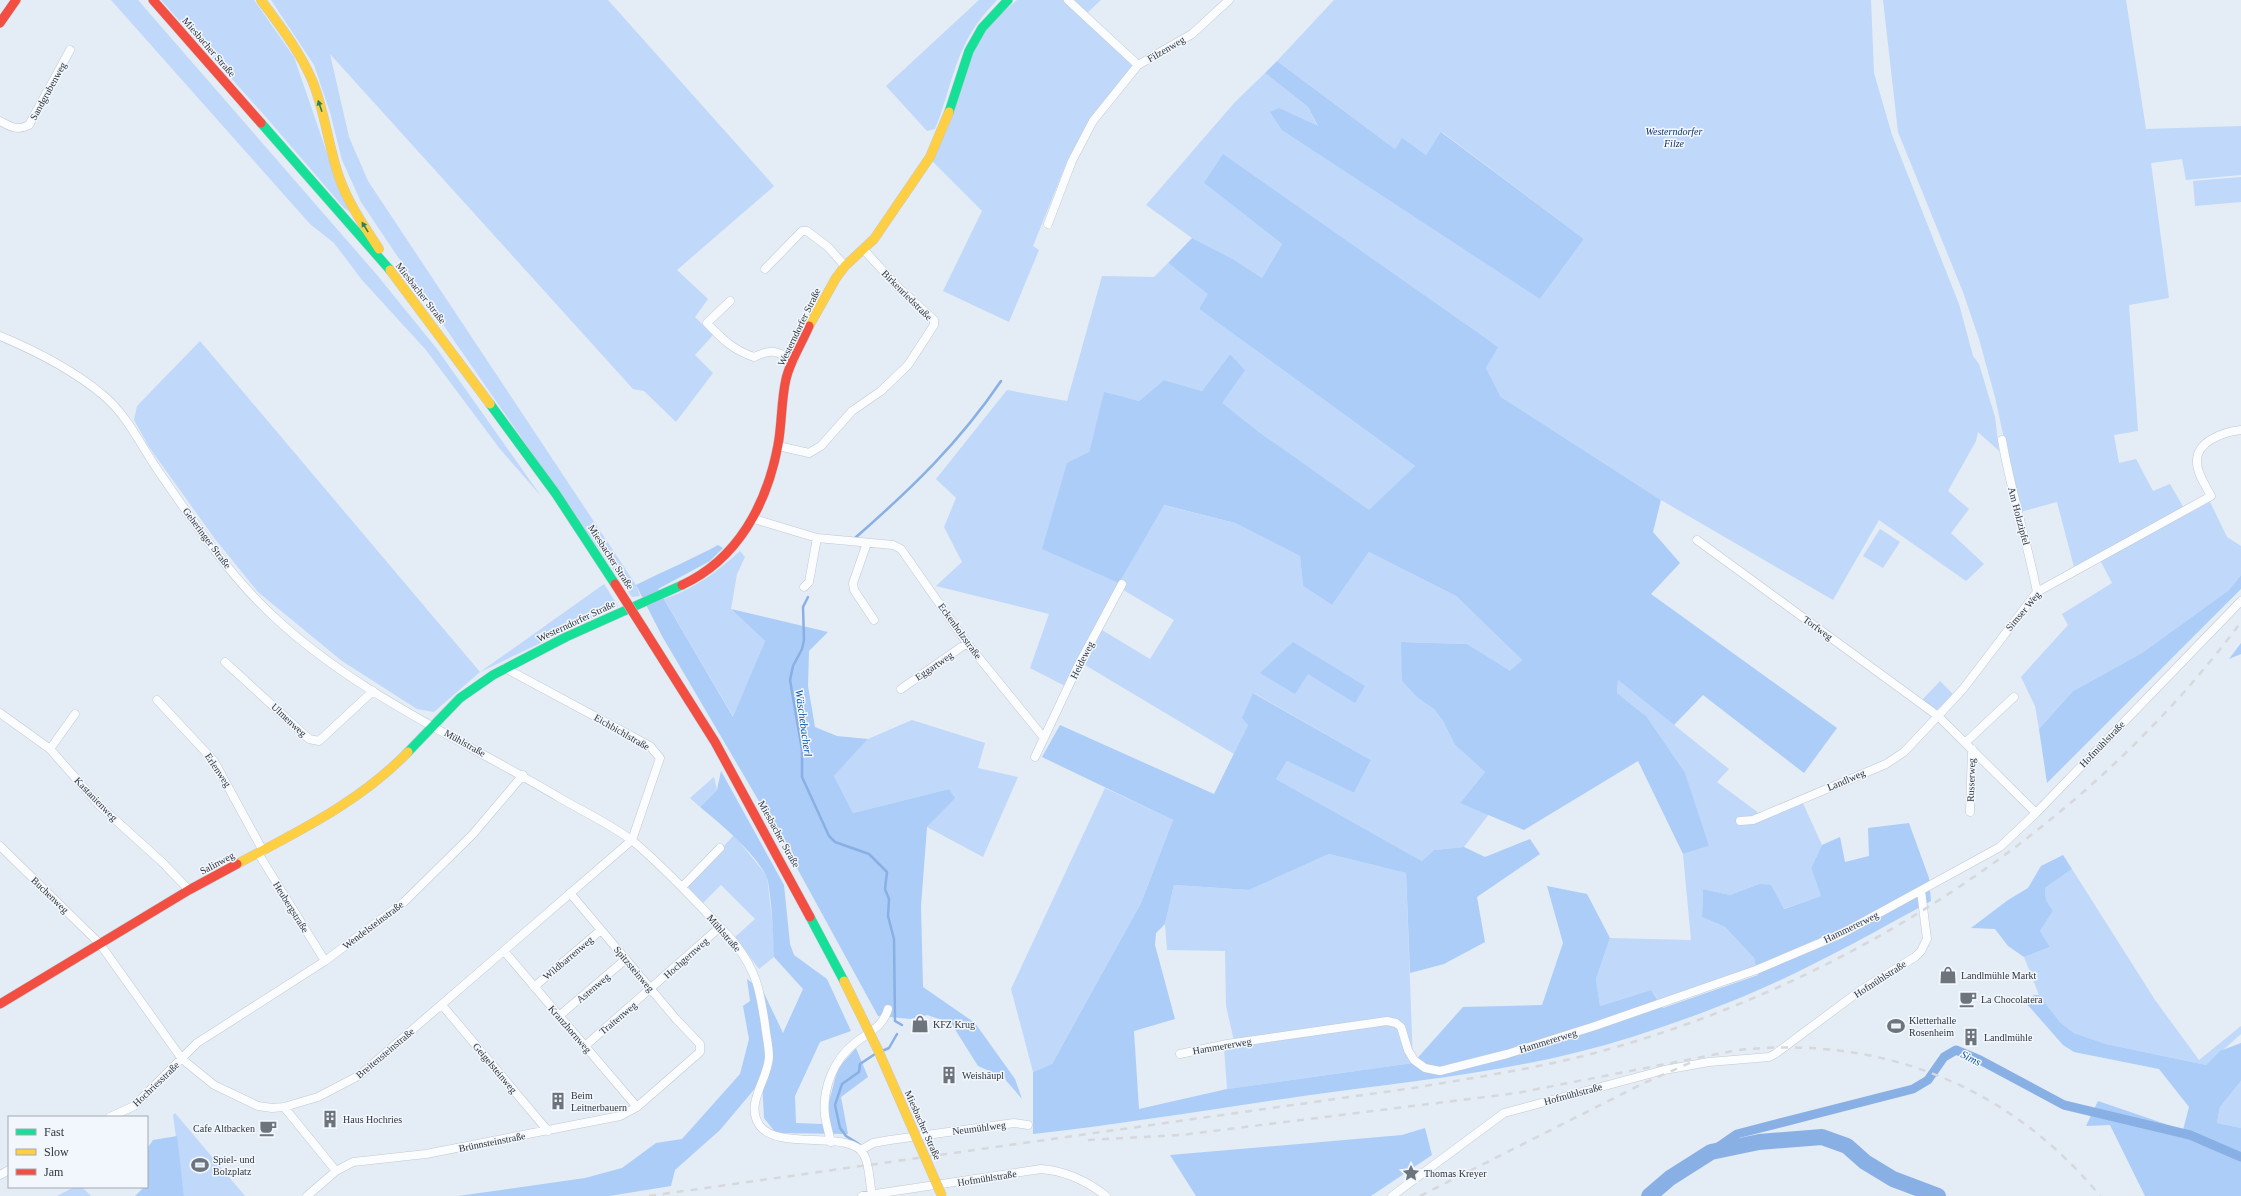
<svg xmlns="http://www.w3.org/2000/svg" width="2241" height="1196" font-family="Georgia,serif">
  <rect width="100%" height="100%" fill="#e4ecf5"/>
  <path fill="#c0d8f9" d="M111,0h27l239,275 60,74 104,147 -41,-47 -74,-99 -64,-70 -28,-37 -24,-19z
    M161,0h93l40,57 34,99 22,56 -6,-4 -79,-92z
    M271,0h337l166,186 -97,84 31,29 -13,18 18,18 -18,20 18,18 -37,49 -32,-31 -11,-2 -303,-335 19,83 19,44 268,404 4,11 -8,1 -179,-258 -92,-137 -19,-42 -12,-48 -16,-47z
    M979,0h18c-12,13 -23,26 -31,42 -14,27 -19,58 -31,87l-8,2 -41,-45z
    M1017,0h46l68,62 1,5 -45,56 -21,41 -33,82 6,4 -30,72 -66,-31 39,-80 -51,-51 40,-104 18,-32z
    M1074,0h27l-14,13z
    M1334,0h537l3,73 18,62 67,169 14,52 6,8 16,53 4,34 -21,-19 -2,9 -28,50 21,18 -18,24 33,31 -18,17 -87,-61 -46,80 -172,-100 -160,-103 -15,-29 11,-22 -293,-163 78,61 -20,34 -29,-19 -41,-21 -46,-33 89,-103 30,-29 43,34 10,20 222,172 44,-60 -142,-107 -16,23 -24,-16 -7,10 -118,-88z
    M1883,0h243l20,129 95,-3v49l-55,5 -4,-21 -31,4 18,135 -40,7 9,126 -24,4 5,28 17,-4 17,32 17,-7 14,24 -110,59 -17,-65 -37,10 -25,-115 -16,-58 -16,-47 -65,-160z
    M2241,177v25l-46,4 -2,-25z
    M1168,263l41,31 -10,15 216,157 -46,45 -110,-79 -38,-29 23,-33 -14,-16 -28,37 -38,-11 -25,21 -35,-8 -15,59 30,131 44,-78 72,18 65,33 3,30 29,19 37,-53 87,44 66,64 -12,12 -43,-28 -66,-2 17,56 16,11 9,12 12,24 30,27 -25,31 29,11 -25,33 -30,3 -12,11 -146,-82 11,-18 67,32 17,-33 -117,-67 -6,32 -14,29 -149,-89 17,-35 48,29 24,-39 -49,-29 -5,-7 -53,103 -37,-19 19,-54 -113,-28 26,-24 -18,-35 12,-29 -20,-19 71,-89 60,11 35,-125 52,1z
    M200,341l280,331 124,-88 14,22 -138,66 -46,40 -17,-3 -75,-48 -84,-69 -43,-53 -66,-92 -15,-27 3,-14z
    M2210,502l17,35 14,9v29l-12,15 -87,63 -69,38 -34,38 -4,-23 -14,-29 47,-52 -6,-11 50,-31 -12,-23z
    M1880,529l20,13 -17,26 -20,-12z
    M740,551l5,6 -8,17 -6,35 34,32 -31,77 -70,-119c30,-10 53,-27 76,-48z
    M1618,680l111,89 -12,13 43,32 40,-17 22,48 -11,23 10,28 -38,13 -24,-25 -29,11 -27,-6 -1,28 23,10 29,31 2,8 -97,35 -8,-11 -51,16 -4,-27 14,-41 81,2 -8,-86 26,-8 -63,-130 -29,-23z
    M1940,681l13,13 -16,16 -15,-10z
    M912,720l73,23 -7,25 40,9 -35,80 -56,-30 27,-29 -5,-9 -96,24 -19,-37 34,-37z
    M714,777l3,13 -17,17 -10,-9z
    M1105,788l68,32 -32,83 -89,161 -19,8 -22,-83z
    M734,835l33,41 7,62v19l-15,12 -24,-32 20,-18 -34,-34 -18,18 -16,-17z
    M1329,854l77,19 7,190 -186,26 -3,-42 11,-2 -9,-39 -1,-55 -58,-1 -2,-26 9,-39 75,5z
    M2072,869l83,131 44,60 42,-34v8l-35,31 -100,-21 -32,-11 -14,-11 -21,-27 -15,-38 26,-10 -10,-16 13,-20 -7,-11 -1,-12z
    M2241,1081v47l-24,-5 3,-16z
    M175,1113l70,83h-61l-11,-81z
    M74,1187h8l9,9h-34z"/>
  <path fill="#accdf8" d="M1277,61l118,88 7,-11 24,17 15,-23 143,107 -44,60 -258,-169 -12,-18 9,-4 39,18 -10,-19 -43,-34z
    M1223,154l275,193 -12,21 15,29 160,103 -8,32 27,31 -29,31 186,134 -33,45 -101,-78 -29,30 -56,-45 -1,13 29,23 39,57 24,73 -26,8 -45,-93 -114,69 -64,-27 25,-31 -30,-27 -12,-24 -9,-12 -16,-11 -16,-17 -1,-39 66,2 43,27 12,-11 -66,-64 -87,-44 -37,53 -29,-19 -3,-30 -65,-33 -71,-18 -45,78 -77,-34 25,-86 22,-11 15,-60 35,9 25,-21 38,11 28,-37 15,16 -23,33 37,29 110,78 46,-44 -216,-157 9,-15 -40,-31 24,-25 41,21 29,19 20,-34 -78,-61z
    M718,545l5,3 -13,13 -52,28 75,128 32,-76 -34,-32 97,23 -19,19 -1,35 7,41 22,9 31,3 -34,37 19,37 96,-24 6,9 -28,29 -6,79 2,81 52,36 40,56 7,20 -19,-22 -25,-11 -27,-43 -24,-8 -16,4 -33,-3 -98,-179 -118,-201 -26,-51c27,-14 55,-25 82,-40z
    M2241,575v14l-194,194 -8,-54 34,-38 69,-38 87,-63z
    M1293,642l72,44 -10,17 -47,-29 -13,20 -35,-21z
    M2241,643v11l-12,5z
    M1253,693l118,67 -17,33 -67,-32 -11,18 146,82 12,-11 30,-3 21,10 45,-18 10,15 -63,43 8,45 -41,22 -34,9 -4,-100 -77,-19 -80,36 -75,-5 -9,39 -9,9 -1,12 20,74 -41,12 5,78 88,-20 186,-26 50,-56 79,-2 21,-62 -16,-57 40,8 23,44 -14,41 4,27 51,-16 12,18 95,-33 -4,-17 -29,-31 -23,-10 1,-28 27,6 29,-11 12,1 13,24 37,-13 -10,-28 11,-23 18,-8 5,25 24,-6 -1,-28 41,-5 20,55 2,23c-62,34 -124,69 -189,96 -36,15 -73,28 -110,40 -107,34 -219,44 -329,59 -90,13 -179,28 -270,38v-62l19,-8 89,-161 32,-83 -131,-63 18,-32 154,69 34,-69 -6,-7z
    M721,771l63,114 6,59 4,11 33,24 24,52 -31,11 -25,54 1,27 27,1 15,-56 18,-20 12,29 -27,20 7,37 -72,-1 -12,-15 -2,-38 -42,50 -45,40 -4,16 -62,10h-151l127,-18 37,-10 34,-25 26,-4 58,-65 9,-35 -6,-33 7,-5 -3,-22 16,12 20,42 20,-44 -29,-32c0,-14 -3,-72 -8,-82 -15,-26 -43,-49 -66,-68l17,-17z
    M2063,855l9,14 -27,19 1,12 7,11 -13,20 10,16 -26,10 -16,-11 -13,-17 -24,-1 37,-28 20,-12 13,-22z
    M2034,995h5l21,27 14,11 32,11 100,21 14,-14 21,-8v38l-21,26 -3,16 24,5v68h-96l-35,-71 -24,1 12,-25 85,29 6,-23 -30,-38 -85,-17 -11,-7 -37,-42z
    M1425,1128l7,27 -61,41h-175l-26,-41 232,-20z
    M177,1136l7,60h-49l9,-9h3v-38l6,-9z"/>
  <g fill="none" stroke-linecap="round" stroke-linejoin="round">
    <path stroke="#89b0e4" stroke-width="2.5" d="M855,538c56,-49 104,-95 146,-157
      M808,597l-5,10 1,33 -2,9 -9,17 -3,14 12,70v27l27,59 6,6 34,12 18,18 -2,17 4,10 -1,17 6,23 1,82 7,4
      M882,1051l7,-3 8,-14
      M859,1144l-13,-8 -6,-8 -5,-23 7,-21 17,-12 1,-8 15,-10"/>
    <path stroke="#89b0e4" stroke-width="9" d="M1711,1152l26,-18 176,-45 15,-9 16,-23 12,-7 24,10 84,45 126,30 51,22"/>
    <path stroke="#89b0e4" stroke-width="16" d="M1649,1196l21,-18 41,-26 48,-10 63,-5 25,9 18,16 28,17 45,17"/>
    <g stroke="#c4c9d0" stroke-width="9">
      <path id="street" d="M1068,0l70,65 54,-31 37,-34
        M0,121c11,6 17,10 29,4l41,-75
        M1048,224l24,-63 21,-40 45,-56
        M765,269l37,-38h5l21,16 17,19
        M730,301l-23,22c15,16 26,27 47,34 20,-9 21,-5 40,3
        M0,336c36,15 73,34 103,59 24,20 37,49 54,74 34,49 71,105 114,145 83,79 192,126 289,184 24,14 52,27 74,44 25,21 48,45 71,69 10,11 22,22 31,34 21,27 24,47 29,79 1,11 4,22 4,33 -1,23 -25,47 -9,69 19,25 92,3 104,29 6,11 5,26 8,39
        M2002,440c9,52 25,101 35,152
        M778,446l31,7 12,-7 31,-35 29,-20 27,-26 26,-40v-5l-35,-32 -35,-38
        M754,519l63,19 76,7 8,4 66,94 77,95
        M1697,540l241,176 -34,36 -18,12 -133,56 -13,1
        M867,543l-14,40 1,7 20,30
        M804,587l5,-5 8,-44
        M225,662l84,77 10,2 54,-50
        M901,689l66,-46
        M157,700l57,61 49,90
        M0,713l50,36 50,57 62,56 27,28
        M1966,742l48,-45
        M50,749l25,-35
        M1035,757l43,-91 44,-82
        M1970,812l2,-63
        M2036,813l-98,-97 25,-27 74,-97 174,-96c-5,-10 -14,-22 -14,-34 -1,-21 27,-30 44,-32
        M0,846l100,98 82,115 32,26 44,21 14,2 12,-1 34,-10 42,-22 272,-235 28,-82 -10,-12 -145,-78
        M258,853l67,108
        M682,887l38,-39
        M504,951l133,156
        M534,987l67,-57
        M442,1005l106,126
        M559,1016l67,-57
        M585,1046l135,-119
        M1180,1054l47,-10 160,-23 9,2 5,4 7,23 6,10 11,8 15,3 67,-17 88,-28 161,-56 85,-36 159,-87 36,-34 205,-212
        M284,1107l52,64
        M110,1117l24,-11 63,-63 128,-82 79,-59 69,-68 50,-59
        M831,1142c-2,-9 -5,-18 -6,-27 -3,-26 9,-56 30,-72 14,-11 28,-16 33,-34
        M861,1150l12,-7 17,-3 124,-17 14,2
        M0,1175l9,-5
        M307,1196l29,-25 17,-9 73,-8 194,-38 17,-9 63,-55v-8l-24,-25 -106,-126
        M862,1196l179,-27c25,2 46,12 65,27
        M1392,1196l112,-83 160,-43 45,-8 60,-5 6,-3 86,-64 54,-33 6,-6 6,-12 -6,-48"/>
    </g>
    <g stroke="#c4c9d0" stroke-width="10">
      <path id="fast" d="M949,112l20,-61 13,-23 26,-28
        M261,123l129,147
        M490,404l66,90 59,90
        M408,752l52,-54 33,-23 73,-38 116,-52
        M810,917l34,64"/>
    </g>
    <g stroke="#c4c9d0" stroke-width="10">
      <path id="slow" d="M261,0c19,26 38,50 51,80 13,31 16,65 27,97 9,26 25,49 40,72
        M390,270l100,134
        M809,326l27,-48 9,-12 29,-27 56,-82 19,-45
        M237,864c60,-32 123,-62 171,-112"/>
    </g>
    <g stroke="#c4c9d0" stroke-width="10">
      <path id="jam" d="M153,0l108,123
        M0,23l16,-23
        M682,585c56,-26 85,-81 96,-140 4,-21 3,-44 8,-66 4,-18 16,-36 23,-53
        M643,628l72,114 95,175
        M0,1004l189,-114 48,-26"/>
    </g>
    <use href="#street" stroke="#fbfcfe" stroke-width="8"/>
    <use href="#fast" stroke="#16e098" stroke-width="9"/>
    <use href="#slow" stroke="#ffcf43" stroke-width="9"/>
    <use href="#jam" stroke="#f24e42" stroke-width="9"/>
    <path stroke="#d6d8db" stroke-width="2.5" stroke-dasharray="7 7" stroke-linecap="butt" d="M1088,1140l93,-5 336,-42 221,-43c142,-15 271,35 362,146
      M649,1196l764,-108c59,-10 120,-19 178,-34 252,-67 494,-222 650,-432
      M1420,1196l224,-113 48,-21"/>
    <g stroke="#c4c9d0" stroke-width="10" stroke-linecap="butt">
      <path id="slow-bridge" d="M844,981l34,69 64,146"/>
    </g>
    <g stroke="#c4c9d0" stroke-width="10" stroke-linecap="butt">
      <path id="jam-bridge" d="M615,584l28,44"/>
    </g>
    <use href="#slow-bridge" stroke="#ffcf43" stroke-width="9"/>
    <use href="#jam-bridge" stroke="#f24e42" stroke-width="9"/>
  </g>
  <defs><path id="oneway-solid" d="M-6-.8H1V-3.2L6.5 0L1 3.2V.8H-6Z"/></defs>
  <g fill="#248164">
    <use href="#oneway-solid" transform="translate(320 106) rotate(-109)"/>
    <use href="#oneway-solid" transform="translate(365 227) rotate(-122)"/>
  </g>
  <defs>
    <g id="shop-bare" transform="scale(1.38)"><path d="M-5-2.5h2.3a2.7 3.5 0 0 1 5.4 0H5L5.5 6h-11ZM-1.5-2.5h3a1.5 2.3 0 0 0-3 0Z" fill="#6e747b" stroke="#f2f7fe" stroke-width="2.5" paint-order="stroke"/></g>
    <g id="cafe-bare" transform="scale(1.38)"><path d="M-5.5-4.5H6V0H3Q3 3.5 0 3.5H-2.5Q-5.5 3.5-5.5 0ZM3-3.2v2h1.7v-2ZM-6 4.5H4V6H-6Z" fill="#6e747b" stroke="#f2f7fe" stroke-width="2.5" paint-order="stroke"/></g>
    <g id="stadium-bare" transform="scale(1.38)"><path d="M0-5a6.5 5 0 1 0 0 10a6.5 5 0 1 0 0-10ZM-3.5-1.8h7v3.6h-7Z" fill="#6e747b" stroke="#f2f7fe" stroke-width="2.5" paint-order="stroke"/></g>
    <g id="building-bare" transform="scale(1.38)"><path d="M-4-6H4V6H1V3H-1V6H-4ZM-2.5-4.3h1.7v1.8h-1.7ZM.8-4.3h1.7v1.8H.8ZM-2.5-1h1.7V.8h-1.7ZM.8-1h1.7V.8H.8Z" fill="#6e747b" stroke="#f2f7fe" stroke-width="2.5" paint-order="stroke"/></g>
    <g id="sight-bare" transform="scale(1.38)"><path d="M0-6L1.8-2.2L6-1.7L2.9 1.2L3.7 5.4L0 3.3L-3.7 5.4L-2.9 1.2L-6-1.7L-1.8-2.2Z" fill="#6e747b" stroke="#f2f7fe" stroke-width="2.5" paint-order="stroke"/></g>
  </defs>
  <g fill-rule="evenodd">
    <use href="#shop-bare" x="1948" y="975"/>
    <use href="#cafe-bare" x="1968" y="999"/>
    <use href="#shop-bare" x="920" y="1024"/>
    <use href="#stadium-bare" x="1896" y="1026"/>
    <use href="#building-bare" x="1971" y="1037"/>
    <use href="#building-bare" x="949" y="1075"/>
    <use href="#building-bare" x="558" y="1101"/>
    <use href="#building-bare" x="330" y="1119"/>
    <use href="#cafe-bare" x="268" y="1128"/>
    <use href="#stadium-bare" x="200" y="1165"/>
    <use href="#sight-bare" x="1411" y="1173"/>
  </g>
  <g text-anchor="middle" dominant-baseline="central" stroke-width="3" stroke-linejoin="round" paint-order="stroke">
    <g font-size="10" fill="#2f343a" stroke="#f2f7fe">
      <text transform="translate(209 47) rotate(49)">Miesbacher Straße</text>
      <text transform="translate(1166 49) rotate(-30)">Filzenweg</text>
      <text transform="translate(48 91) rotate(-61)">Sandgrubenweg</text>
      <text transform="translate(421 293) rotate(52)">Miesbacher Straße</text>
      <text transform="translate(907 295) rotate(45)">Birkenriedstraße</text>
      <text transform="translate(799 327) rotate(-64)">Westerndorfer Straße</text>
      <text transform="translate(2019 516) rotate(75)">Am Holzzipfel</text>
      <text transform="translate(207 538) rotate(53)">Geheringer Straße</text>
      <text transform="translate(611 557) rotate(57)">Miesbacher Straße</text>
      <text transform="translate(2023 611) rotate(-50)">Simser Weg</text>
      <text transform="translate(576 621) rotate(-25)">Westerndorfer Straße</text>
      <text transform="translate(1818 628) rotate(36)">Torfweg</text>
      <text transform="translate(960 631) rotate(54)">Eckenholzstraße</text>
      <text transform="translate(1082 660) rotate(-63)">Heideweg</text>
      <text transform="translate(934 666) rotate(-34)">Eggartweg</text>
      <text transform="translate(289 720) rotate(43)">Ulmenweg</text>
      <text transform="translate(622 732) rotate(30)">Eichbichlstraße</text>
      <text transform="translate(465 743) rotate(29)">Mühlstraße</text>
      <text transform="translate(2102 744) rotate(-46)">Hofmühlstraße</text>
      <text transform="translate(218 770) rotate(56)">Erlenweg</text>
      <text transform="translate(1846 780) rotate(-23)">Landlweg</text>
      <text transform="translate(1971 780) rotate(-88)">Russerweg</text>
      <text transform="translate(96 799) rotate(46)">Kastanienweg</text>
      <text transform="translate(779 834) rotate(61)">Miesbacher Straße</text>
      <text transform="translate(217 863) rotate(-28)">Salinweg</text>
      <text transform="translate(50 895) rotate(44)">Buchenweg</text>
      <text transform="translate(291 907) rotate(58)">Heubergstraße</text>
      <text transform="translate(373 925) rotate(-37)">Wendelsteinstraße</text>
      <text transform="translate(1851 927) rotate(-26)">Hammererweg</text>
      <text transform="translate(724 933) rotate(49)">Mühlstraße</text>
      <text transform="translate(568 958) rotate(-40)">Wildbarrenweg</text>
      <text transform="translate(686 958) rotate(-42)">Hochgernweg</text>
      <text transform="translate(634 969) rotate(50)">Spitzsteinweg</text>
      <text transform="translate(1880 979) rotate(-33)">Hofmühlstraße</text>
      <text transform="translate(593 988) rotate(-40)">Astenweg</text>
      <text transform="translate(618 1018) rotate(-40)">Traitenweg</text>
      <text transform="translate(570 1029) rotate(49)">Kranzhornweg</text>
      <text transform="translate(1548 1041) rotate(-17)">Hammererweg</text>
      <text transform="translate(1222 1046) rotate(-10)">Hammererweg</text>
      <text transform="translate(385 1053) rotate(-40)">Breitensteinstraße</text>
      <text transform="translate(495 1068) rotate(50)">Geigelsteinweg</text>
      <text transform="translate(156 1084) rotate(-44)">Hochriesstraße</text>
      <text transform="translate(1573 1094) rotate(-15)">Hofmühlstraße</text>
      <text transform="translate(923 1125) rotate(66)">Miesbacher Straße</text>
      <text transform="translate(979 1128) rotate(-7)">Neumühlweg</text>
      <text transform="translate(492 1142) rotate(-11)">Brünnsteinstraße</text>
      <text transform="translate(987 1178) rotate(-9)">Hofmühlstraße</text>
    </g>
    <g font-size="10" font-style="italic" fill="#123663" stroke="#f2f7fe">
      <text x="1674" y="131">Westerndorfer<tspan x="1674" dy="12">Filze</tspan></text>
    </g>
    <g font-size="10" fill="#2f343a" stroke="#f2f7fe" text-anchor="start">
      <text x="1961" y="975">Landlmühle Markt</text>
      <text x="1981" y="999">La Chocolatera</text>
      <text x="1909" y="1020">Kletterhalle<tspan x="1909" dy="12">Rosenheim</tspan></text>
      <text x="933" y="1024">KFZ Krug</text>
      <text x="1984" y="1037">Landlmühle</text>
      <text x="962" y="1075">Weishäupl</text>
      <text x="571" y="1095">Beim<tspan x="571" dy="12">Leitnerbauern</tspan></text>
      <text x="343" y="1119">Haus Hochries</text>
      <text x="255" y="1128" text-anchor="end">Cafe Altbacken</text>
      <text x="213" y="1159">Spiel- und<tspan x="213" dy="12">Bolzplatz</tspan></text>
      <text x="1424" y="1173">Thomas Kreyer</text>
    </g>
    <g font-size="11" font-style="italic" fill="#0a54a6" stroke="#f2f7fe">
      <text transform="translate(804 723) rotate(82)">Wäschebacherl</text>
      <text transform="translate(1971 1058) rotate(27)">Sims</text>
    </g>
  </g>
  <rect x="8" y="1116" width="140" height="72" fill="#f2f7fe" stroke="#a4a9b0"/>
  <rect x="16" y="1129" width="20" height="6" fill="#16e098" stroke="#a4a9b0"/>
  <text x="44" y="1136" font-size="12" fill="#2f343a">Fast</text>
  <rect x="16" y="1149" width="20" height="6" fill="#ffcf43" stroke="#a4a9b0"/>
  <text x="44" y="1156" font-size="12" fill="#2f343a">Slow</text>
  <rect x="16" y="1169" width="20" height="6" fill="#f24e42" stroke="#a4a9b0"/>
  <text x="44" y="1176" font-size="12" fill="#2f343a">Jam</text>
</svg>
